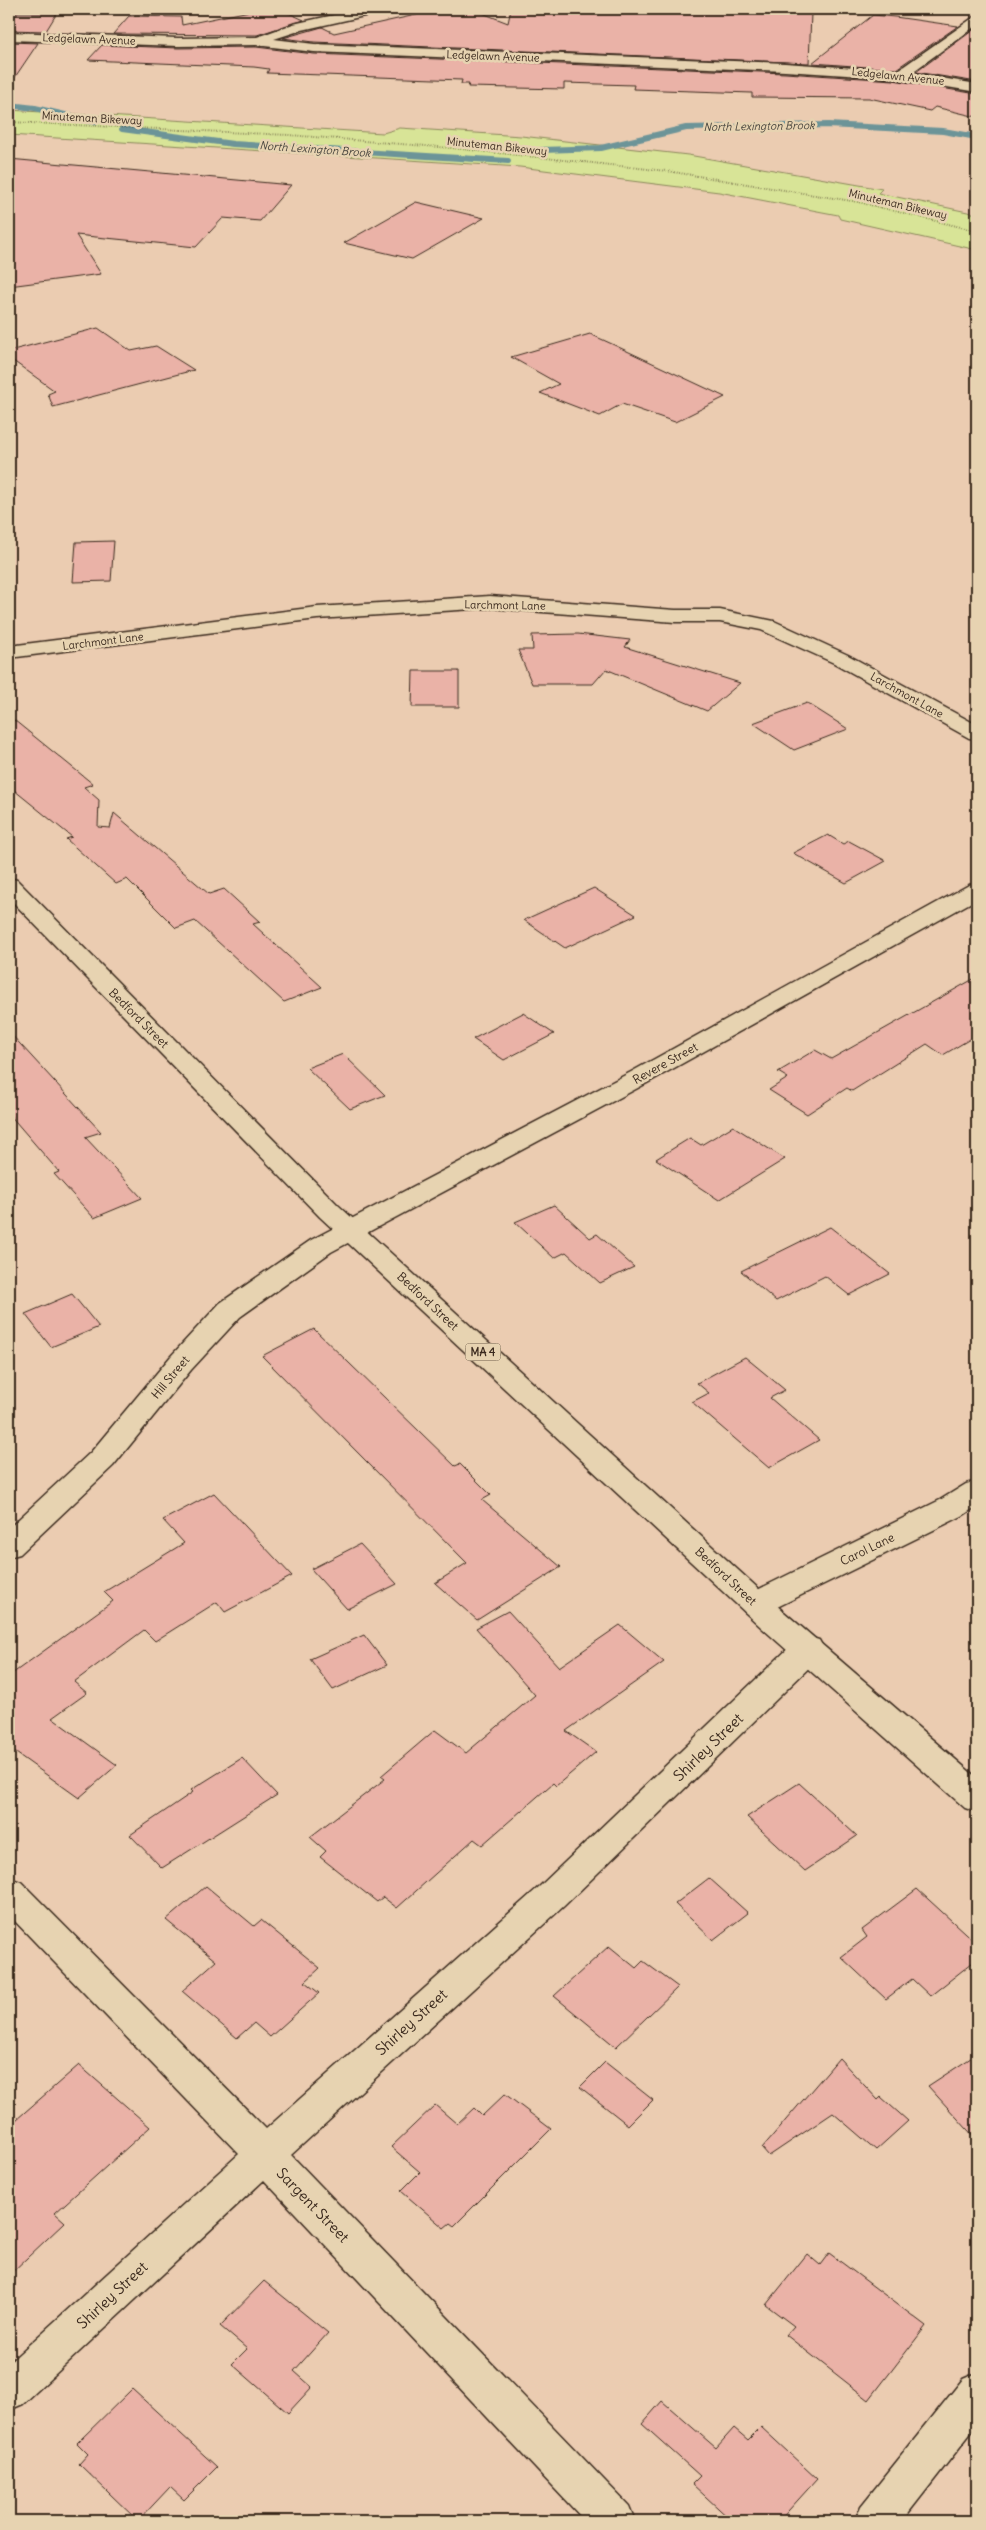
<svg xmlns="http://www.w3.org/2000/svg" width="986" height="2530" font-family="Delius,sans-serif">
  <rect width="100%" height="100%" fill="#ebccb1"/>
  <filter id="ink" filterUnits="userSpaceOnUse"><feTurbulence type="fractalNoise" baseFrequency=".02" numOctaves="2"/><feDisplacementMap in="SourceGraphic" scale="10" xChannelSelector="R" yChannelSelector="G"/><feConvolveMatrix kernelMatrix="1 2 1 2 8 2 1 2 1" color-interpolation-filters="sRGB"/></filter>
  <g filter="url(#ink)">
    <path fill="#d8e497" stroke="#8a875a" d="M9,110l374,23 17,-5 121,8 167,19 194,34 -4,4 99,21v36l-137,-31 -2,-4 -119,-23 -199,-25 -511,-32z"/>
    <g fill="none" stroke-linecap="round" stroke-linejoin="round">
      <path stroke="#6c9498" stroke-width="6" d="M9,105l26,3 60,14
        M122,129l111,15 275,17
        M542,150l59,-2 85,-20 142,-3 115,6 34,6"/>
    </g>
    <path fill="#eab2a7" stroke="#3b2a1e" d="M259,9h21l24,11 -47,15 -144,-1 16,-18 52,1 1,8z
      M443,9h29l36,14 3,-14 300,4 -2,50 -495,-21 -31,-4 39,-11 12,6z
      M9,13h48l-11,18 -37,-1z
      M873,15l22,2 63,9 -62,43 -84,-6z
      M976,28l1,54 -61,-10z
      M9,42l29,1 -29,43z
      M102,45l76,3 78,-1 58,7 471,19 108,7 84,14v23l-42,-10 -5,4 -61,-13 -117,-1v-4l-119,-4 1,-4 -70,-2v6l-96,-2 1,-3h-8l1,-4 -195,-7 2,-4 -15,-2 -166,-7z
      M9,159l282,26 -31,36 -37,-3 -27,29 -120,-12 25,39 -92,12z
      M416,202l68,16 -72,41 -68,-16z
      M98,328l33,23 25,-5 38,24 -141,37 -5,-13 7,-3 -46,-33v-7z
      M590,334l22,10 113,53 -50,25 -53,-18 -22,12 -60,-23 19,-9 -48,-27z
      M114,541l-3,40 -38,1 3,-40z
      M578,634l52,6 -5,7 115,36 -33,28 -101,-42 -13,15h-61l-14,-34h15l-1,-15z
      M413,671h46v36h-47z
      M807,703l41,26 -54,21 -41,-27z
      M9,716l84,68 -9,3 15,13 -1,27 12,1 4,-15 95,81 15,-5 36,33 -7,2 69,63 -38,15 -89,-81 -19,7 -49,-49 -11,5 -50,-45 6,-2 -63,-51z
      M828,835l15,9 6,-3 37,20 -40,22 -53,-30z
      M594,888l42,27 -71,33 -41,-28z
      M977,977v58l-34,20 -16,-11 -75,47 -5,-3 -40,26 -38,-24 19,-12 -10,-6 37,-22 16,9z
      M523,1013l31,21 -50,26 -31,-21z
      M9,1032l92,100 -16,5 57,61 -48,20 -40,-44 5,-2 -50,-58z
      M343,1054l42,41 -35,14 -43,-41z
      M733,1126l52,33 -66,41 -63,-41 34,-21 11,7z
      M554,1205l36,33 7,-4 37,33 -34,16 -34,-31 -12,6 -39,-36z
      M830,1227l60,47 -41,21 -24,-19 -49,25 -35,-30z
      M72,1294l27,33 -48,20 -26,-33z
      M314,1329l141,137 5,-2 31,31 -9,5 79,67 -84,53 -42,-37 32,-20 -205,-207z
      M745,1357l40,33 -15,8 49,42 -50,28 -77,-66 17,-9 -12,-10z
      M214,1493l78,83 -67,36 -8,-10 -62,39 -11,-11 -70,52 13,11 -35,25 65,47 -38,33 -70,-50v-72l104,-75 -9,-9 80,-49 -21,-23z
      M360,1544l37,40 -50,25 -36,-40z
      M508,1611l51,56 61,-42 44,37 -98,69 30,21 -40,34 -3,-3 -71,62 -8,-6 -77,69 -14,-11 -6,5 -57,-45 6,-6 -16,-14 75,-58 -4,-3 54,-46 31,23 69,-58 -59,-67z
      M364,1635l23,30 -54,25 -23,-31z
      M242,1758l35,37 -115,73 -32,-33 63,-43 -2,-2z
      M799,1783l58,53 -52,35 -58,-54z
      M709,1878l39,35 -35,27 -38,-36z
      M206,1886l48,40 7,-6 59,48 -15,14 14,11 -49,44 -16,-14 -17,15 -55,-47 34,-30 -50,-41z
      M917,1889l60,55v15l-47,37 -18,-17 -26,20 -45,-42 26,-20 -5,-7z
      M609,1946l27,22 7,-7 35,26 -62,60 -62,-51z
      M977,2054v86l-49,-54z
      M839,2058l39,42 3,-3 27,24 -32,29 -43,-37 -64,43 -7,-8z
      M605,2062l48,38 -25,25 -48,-38z
      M79,2065l71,62 -95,86 10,9 -56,53v-149z
      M505,2094l46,35 -97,97 -4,-3 -6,5 -43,-37 19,-19 -29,-25 44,-42 22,19 17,-16 8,8z
      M829,2253l97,73 -57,74 -83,-65 8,-9 -28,-21 41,-51 13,11z
      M264,2281l64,52 -34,38 18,16 -24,26 -56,-49 15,-15 -27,-23z
      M132,2389l85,78 -33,33 -14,-13 -32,34 -59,-57 9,-10 -11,-11z
      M662,2401l54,47 18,-20 14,12 13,-13 56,52 -38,42h-47l-40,-37 8,-8 -58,-52z"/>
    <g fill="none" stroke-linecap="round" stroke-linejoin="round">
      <g stroke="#3b2a1e" stroke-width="3">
        <path id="minor" d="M361,9h22l-1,3 -80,18 -28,9 40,5 471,19 112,8 80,-56v10l-66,48 66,11v8l-84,-14 -108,-7 -471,-19 -58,-7 -78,1 -169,-6v-8l169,6 79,-1 36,-13z
          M490,596l185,14h45l54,11 74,34 129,70v14l-8,-1 -135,-75 -73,-33 -41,-8h-45l-185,-14 -173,11 -308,39v-12l308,-39z
          M977,883v16l-328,183 -318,170 -91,65 -49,53 -78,96 -93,88 -11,3v-29l82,-76 80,-96 49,-53 91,-63 320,-168 338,-187z
          M977,1481v25l-15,10 -195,96 -11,4 -11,-4 -5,-8 5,-8 195,-96 26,-16z
          M808,1637l11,3 5,9 -5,9 -255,248 -273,249 338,351 6,15h-50l-321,-341 -241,224 -14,6v-47l230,-209 -230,-239v-37l12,4 245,247 274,-243 257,-246z
          M977,2373v52l-75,96h-47l6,-15 102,-127z"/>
      </g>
      <g stroke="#3b2a1e" stroke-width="3">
        <path id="major" d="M9,878l8,2 321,325 446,407 193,166v34l-12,-4 -203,-180 -442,-411 -311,-319z"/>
      </g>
      <path stroke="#3b2a1e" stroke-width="2" stroke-dasharray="0.5 2" stroke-linecap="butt" d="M9,122l280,13 162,13 216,23 191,31 119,29"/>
      <use href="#minor" fill="#e7d3b1" fill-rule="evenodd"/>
      <use href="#major" fill="#e7d3b1" fill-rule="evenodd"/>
    </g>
  </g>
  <g text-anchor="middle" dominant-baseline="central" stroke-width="5" stroke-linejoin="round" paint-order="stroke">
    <g font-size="11" fill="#3b2a1e" stroke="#e7d3b1">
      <text transform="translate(89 39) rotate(2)">Ledgelawn Avenue</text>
      <text transform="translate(493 56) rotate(2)">Ledgelawn Avenue</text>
      <text transform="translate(898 76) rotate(6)">Ledgelawn Avenue</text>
      <text transform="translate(92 118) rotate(3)">Minuteman Bikeway</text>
      <text transform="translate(497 146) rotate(6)">Minuteman Bikeway</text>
      <text transform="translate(898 204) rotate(13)">Minuteman Bikeway</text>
      <text transform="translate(505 605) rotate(1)">Larchmont Lane</text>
      <text transform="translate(103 641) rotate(-7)">Larchmont Lane</text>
      <text transform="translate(907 695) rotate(29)">Larchmont Lane</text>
    </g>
    <g font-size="11" font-style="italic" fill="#47443d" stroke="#e7d3b1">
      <text transform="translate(759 126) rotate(-1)">North Lexington Brook</text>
      <text transform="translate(315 149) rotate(4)">North Lexington Brook</text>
    </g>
    <rect fill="#e7d3b1" stroke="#6f5d4a" stroke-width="1" x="465.5" y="1343.5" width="35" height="17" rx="4"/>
    <g font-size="11" font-weight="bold" fill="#3b2a1e">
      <text x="483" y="1352">MA 4</text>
    </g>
    <g font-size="12" fill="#3b2a1e" stroke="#e7d3b1">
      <text transform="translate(139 1018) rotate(45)">Bedford Street</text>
      <text transform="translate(665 1063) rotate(-29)">Revere Street</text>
      <text transform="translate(428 1301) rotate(43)">Bedford Street</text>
      <text transform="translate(170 1377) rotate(-50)">Hill Street</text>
      <text transform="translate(867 1549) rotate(-26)">Carol Lane</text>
      <text transform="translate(726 1576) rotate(43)">Bedford Street</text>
    </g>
    <g font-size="15" fill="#3b2a1e" stroke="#e7d3b1">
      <text transform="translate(708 1747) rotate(-44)">Shirley Street</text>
      <text transform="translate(411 2022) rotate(-42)">Shirley Street</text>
      <text transform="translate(313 2205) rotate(46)">Sargent Street</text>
      <text transform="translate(112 2295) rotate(-43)">Shirley Street</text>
    </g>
  </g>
  <rect width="986" height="2530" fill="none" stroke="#e7d3b1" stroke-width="30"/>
  <rect x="15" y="15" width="956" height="2500" fill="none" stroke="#3b2a1e" stroke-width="2" filter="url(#ink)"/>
</svg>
